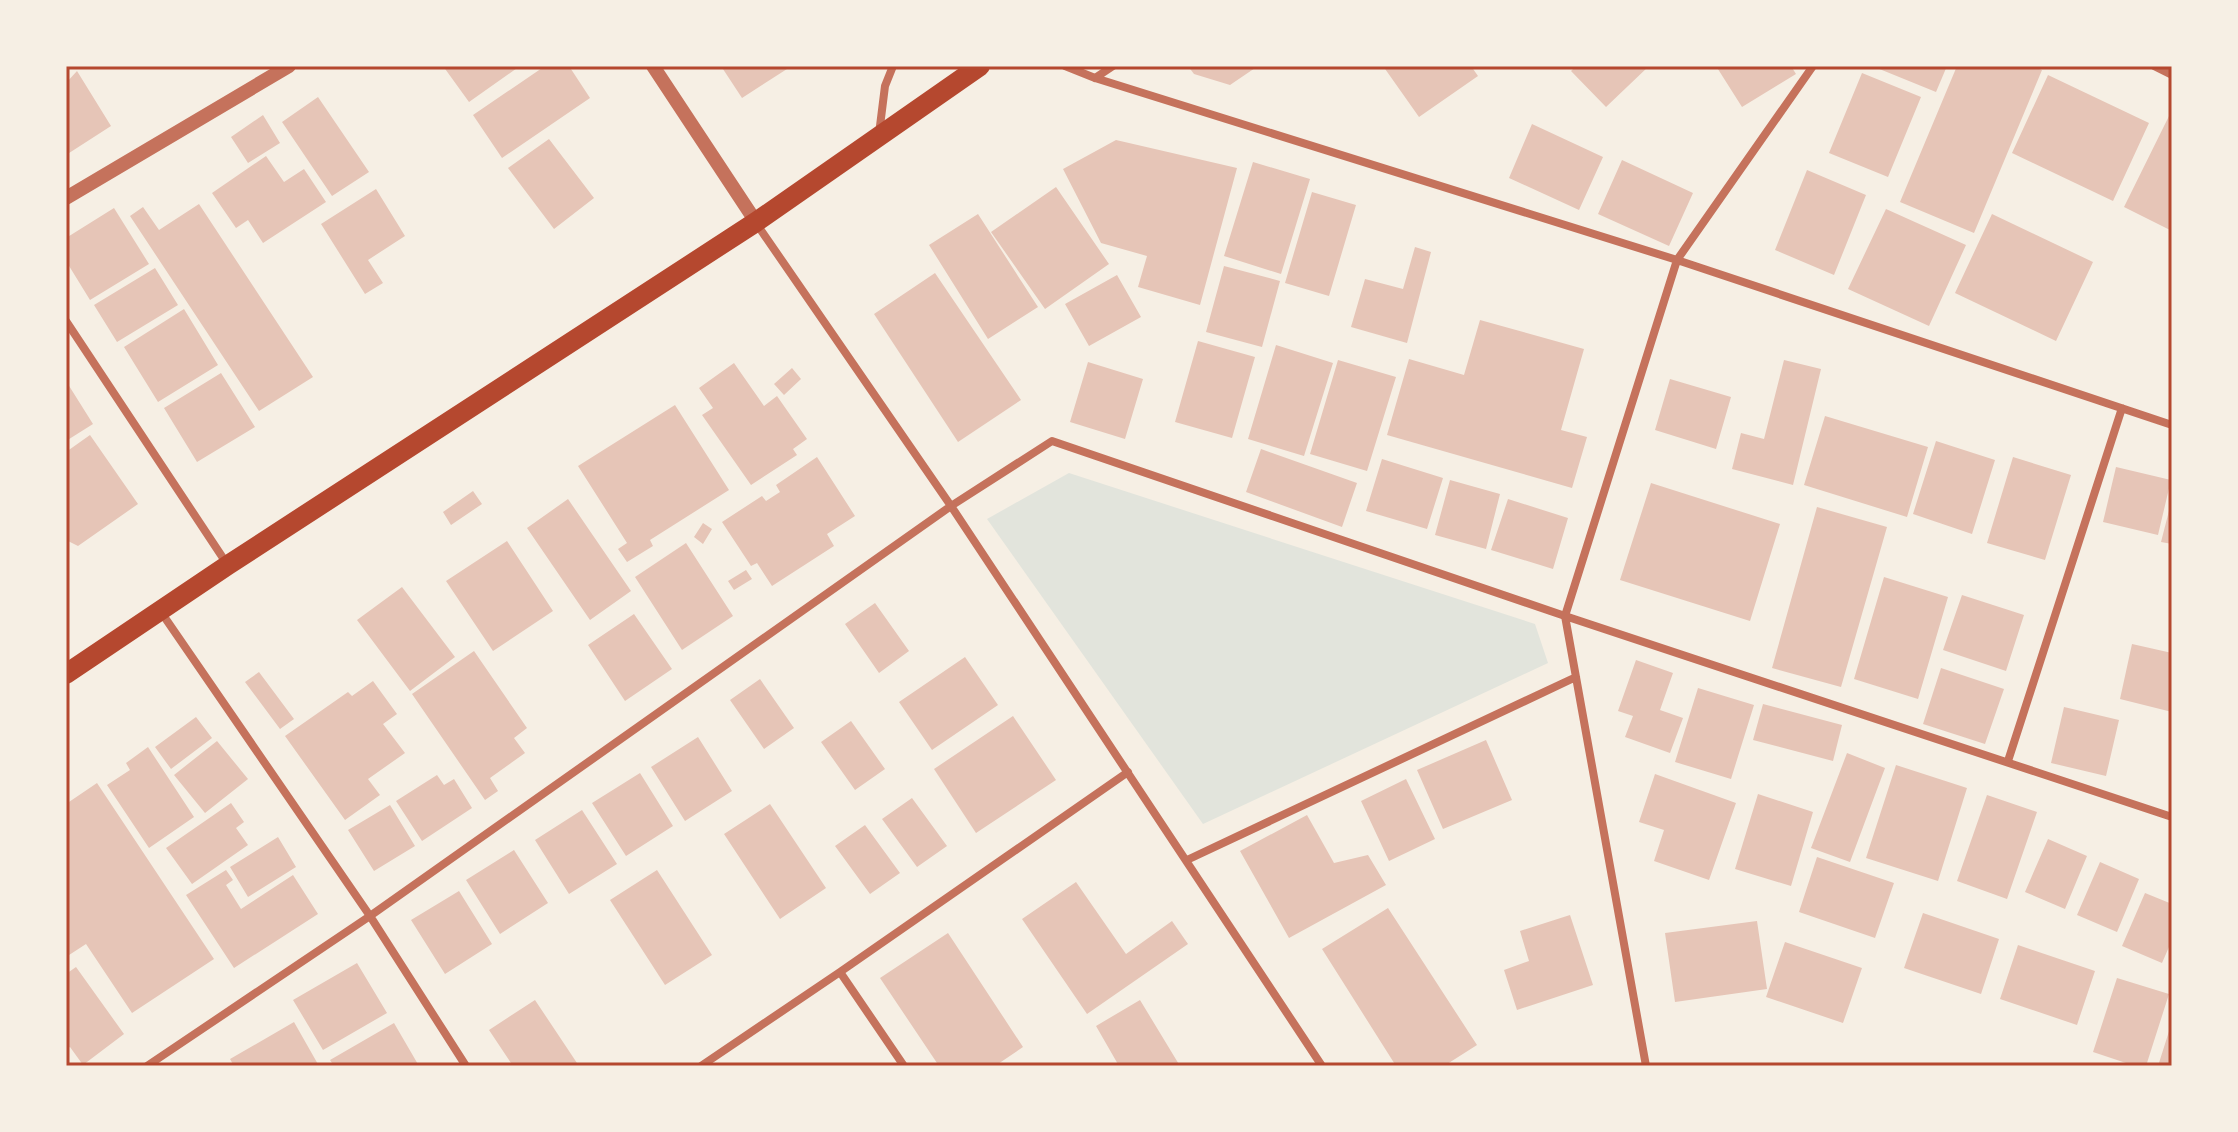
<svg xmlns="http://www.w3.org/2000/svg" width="2238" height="1132" font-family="Manrope,sans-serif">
  <rect width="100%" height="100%" fill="#f6efe4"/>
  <path fill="#e2e4dc" d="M1069,473l466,151 13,39 -345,161 -216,-305z"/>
  <path fill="#e6c5b7" d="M443,66h77l-51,36z
    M545,66h24l21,32 -88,60 -29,-43z
    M721,66h64l2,3 -45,29z
    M1188,66h70l-28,19 -36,-11z
    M1383,66h88l7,10 -59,41z
    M1576,66h73l-43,41 -35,-36z
    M1716,66h75l5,8 -54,33z
    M1878,66h69l-11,26 -59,-24z
    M1957,66h74l11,4 -68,163 -74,-31z
    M77,71l34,55 -45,29v-72z
    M1862,73l59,24 -33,80 -59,-24z
    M2048,75l101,48 -36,78 -101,-48z
    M318,97l51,75 -37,24 -50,-74z
    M263,115l17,28 -32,20 -17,-26z
    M2169,116l3,1v114l-48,-24z
    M1532,124l71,33 -24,53 -70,-32z
    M549,139l45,59 -40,31 -46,-61z
    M1116,140l121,28 -37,137 -62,-18 9,-31 -46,-13 -38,-74z
    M266,156l18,26 20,-13 22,33 -63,41 -15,-23 -12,8 -24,-35z
    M1622,160l71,33 -24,53 -71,-32z
    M1253,162l57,17 -29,95 -57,-18z
    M1807,170l59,25 -32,80 -59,-25z
    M1056,187l53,77 -64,45 -54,-77z
    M376,189l29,47 -37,24 15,23 -18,11 -44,-70z
    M1312,192l44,13 -27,91 -44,-13z
    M199,204l114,173 -54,34 -129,-195 13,-9 16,23z
    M114,208l35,56 -59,36 -24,-39v-23z
    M1886,209l80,36 -37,81 -81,-37z
    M978,214l60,93 -50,32 -59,-94z
    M1992,214l101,48 -37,79 -101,-48z
    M1415,247l16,5 -24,91 -56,-16 14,-48 38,10z
    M1224,266l56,15 -18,66 -56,-15z
    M155,268l23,37 -61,37 -23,-37z
    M935,273l86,127 -63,42 -84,-128z
    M1117,275l24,42 -52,29 -24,-42z
    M184,309l34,56 -60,37 -34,-55z
    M1480,320l104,29 -23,81 26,7 -15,51 -185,-53 22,-76 55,16z
    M1198,341l57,16 -23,81 -57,-16z
    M1276,345l57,18 -29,93 -56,-17z
    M1338,360l58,17 -29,94 -57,-17z
    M1784,360l37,9 -28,116 -61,-16 9,-36 23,6z
    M1088,362l55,17 -18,60 -55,-17z
    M734,363l30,43 13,-10 30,43 -14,10 4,6 -46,30 -49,-70 11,-7 -14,-20z
    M792,368l9,11 -17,16 -10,-11z
    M221,373l34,54 -58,35 -33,-54z
    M1670,379l61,18 -15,52 -61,-19z
    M66,381l27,43 -27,17z
    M675,405l54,85 -79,50 3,6 -26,16 -9,-13 9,-6 -49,-77z
    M1825,416l103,31 -21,70 -103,-32z
    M90,435l48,69 -60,42 -12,-6v-88z
    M1936,441l59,19 -23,74 -59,-20z
    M1261,449l96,34 -15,44 -96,-35z
    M817,457l38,59 -28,18 7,12 -62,40 -15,-23 -6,3 -29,-44 40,-26 4,5 14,-9 -4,-7z
    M2013,457l58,18 -26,85 -58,-17z
    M1382,459l61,19 -16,51 -61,-18z
    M2116,467l55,13 -13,55 -55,-13z
    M1450,480l50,14 -14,55 -51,-14z
    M1651,483l129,41 -30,97 -130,-41z
    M473,491l9,13 -31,21 -8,-13z
    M568,499l63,92 -41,29 -63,-92z
    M1508,499l60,19 -15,51 -62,-19z
    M2171,503h1v41l-11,-2z
    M1817,507l70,20 -46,160 -69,-19z
    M703,523l9,6 -9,15 -9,-7z
    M507,541l46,70 -60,40 -47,-70z
    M686,543l47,73 -51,34 -47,-73z
    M746,570l6,9 -18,11 -6,-9z
    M1884,577l64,20 -30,102 -64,-20z
    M402,587l53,70 -45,34 -53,-71z
    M1962,595l62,20 -18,56 -63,-21z
    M875,603l34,48 -30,22 -34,-49z
    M634,614l38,55 -47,32 -37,-56z
    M2132,644l40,9v59l-52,-13z
    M474,651l53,77 -13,10 11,15 -35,25 8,13 -13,9 -73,-106z
    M965,657l33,48 -66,45 -33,-48z
    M1636,660l37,13 -13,37 23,8 -13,35 -45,-16 8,-21 -15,-5z
    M1941,668l63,21 -19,55 -62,-20z
    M259,672l35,47 -14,10 -35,-47z
    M760,679l34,49 -30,21 -34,-49z
    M373,681l24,33 -14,10 22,29 -37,26 12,16 -35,25 -60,-84 63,-44 4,4z
    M1698,688l56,17 -23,74 -56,-17z
    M1763,704l79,21 -9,36 -80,-21z
    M2064,707l55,13 -13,56 -55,-13z
    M1013,716l43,64 -80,53 -42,-64z
    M196,717l16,21 -41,31 -16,-22z
    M851,721l34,48 -30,21 -34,-48z
    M698,737l34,54 -47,30 -34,-54z
    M1486,740l26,60 -69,29 -26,-59z
    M217,741l31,38 -43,34 -31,-38z
    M148,747l46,70 -45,31 -42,-63 23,-15 -4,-7z
    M1847,753l38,15 -35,94 -39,-14z
    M1896,765l71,23 -29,93 -72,-23z
    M640,773l33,53 -47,30 -34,-53z
    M1655,774l81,29 -27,77 -55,-19 10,-31 -25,-8z
    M437,775l7,10 10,-6 18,29 -50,33 -26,-40z
    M1406,779l29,60 -46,22 -28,-60z
    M97,783l117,176 -82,54 -46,-69 -20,13v-153z
    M1758,794l55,18 -22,74 -56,-17z
    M1987,795l50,17 -30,87 -50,-18z
    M912,798l35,48 -30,21 -35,-48z
    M231,803l13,19 -8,6 12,17 -56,39 -26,-36z
    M770,804l56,84 -46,31 -56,-85z
    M390,805l25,41 -41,25 -26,-41z
    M582,810l35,54 -48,30 -34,-54z
    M1307,815l27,48 34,-8 18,30 -97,53 -49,-87z
    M865,825l35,48 -30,21 -35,-48z
    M278,837l18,30 -48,30 -18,-30z
    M2048,839l39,17 -22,53 -40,-17z
    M514,850l34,53 -48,31 -34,-54z
    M1817,857l77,26 -19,55 -76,-26z
    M2100,862l39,17 -22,53 -40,-17z
    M226,870l7,10 -7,5 15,24 52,-34 25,39 -84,54 -48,-73z
    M657,870l55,85 -47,30 -55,-85z
    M1076,882l50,72 46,-33 16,23 -101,70 -65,-95z
    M459,891l33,53 -47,30 -34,-54z
    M2145,893l27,11v36l-10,23 -40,-17z
    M1388,908l89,137 -33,21h-48l-74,-117z
    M1923,913l76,26 -18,55 -77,-26z
    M1570,915l23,70 -76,25 -13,-40 25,-9 -9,-30z
    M1757,921l10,68 -92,13 -10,-69z
    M948,933l75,114 -28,19h-56l-59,-88z
    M1785,942l77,26 -19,55 -77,-26z
    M2018,945l77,26 -18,54 -77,-26z
    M357,963l30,50 -64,37 -30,-50z
    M76,967l48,67 -41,31 -13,-18 -4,2v-75z
    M2117,978l52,16 -23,72h-11l-42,-14z
    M535,1000l44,66h-66l-24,-36z
    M1140,1000l40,66h-61l-23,-40z
    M294,1022l25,44h-85l-4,-7z
    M394,1023l25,43h-85l-4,-6z
    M2171,1025l1,41h-14z"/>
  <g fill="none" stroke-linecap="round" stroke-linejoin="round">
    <path stroke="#c5725c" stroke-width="8" d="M1065,66l30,12 582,182 495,165
      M2154,66l18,9
      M1095,78l18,-12
      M879,134l6,-48 8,-20
      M756,223l195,283 371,560
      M66,321l161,243
      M161,612l209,304 96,150
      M2008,761l114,-353
      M1187,860l389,-183
      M840,972l64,94
      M147,1066l223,-150 581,-410 101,-65 513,175 607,201
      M701,1066l139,-94 288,-200
      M1646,1066l-81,-450 112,-356 136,-194"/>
    <path stroke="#c5725c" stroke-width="14" d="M653,66l103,156
      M66,198l223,-132"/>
    <path stroke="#b5482f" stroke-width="20" d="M66,674l162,-109 528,-343 224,-156"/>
  </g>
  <rect width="2238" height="1132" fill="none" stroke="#f6efe4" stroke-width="136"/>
  <rect x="68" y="68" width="2102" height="996" fill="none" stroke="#b5482f" stroke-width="3"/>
</svg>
